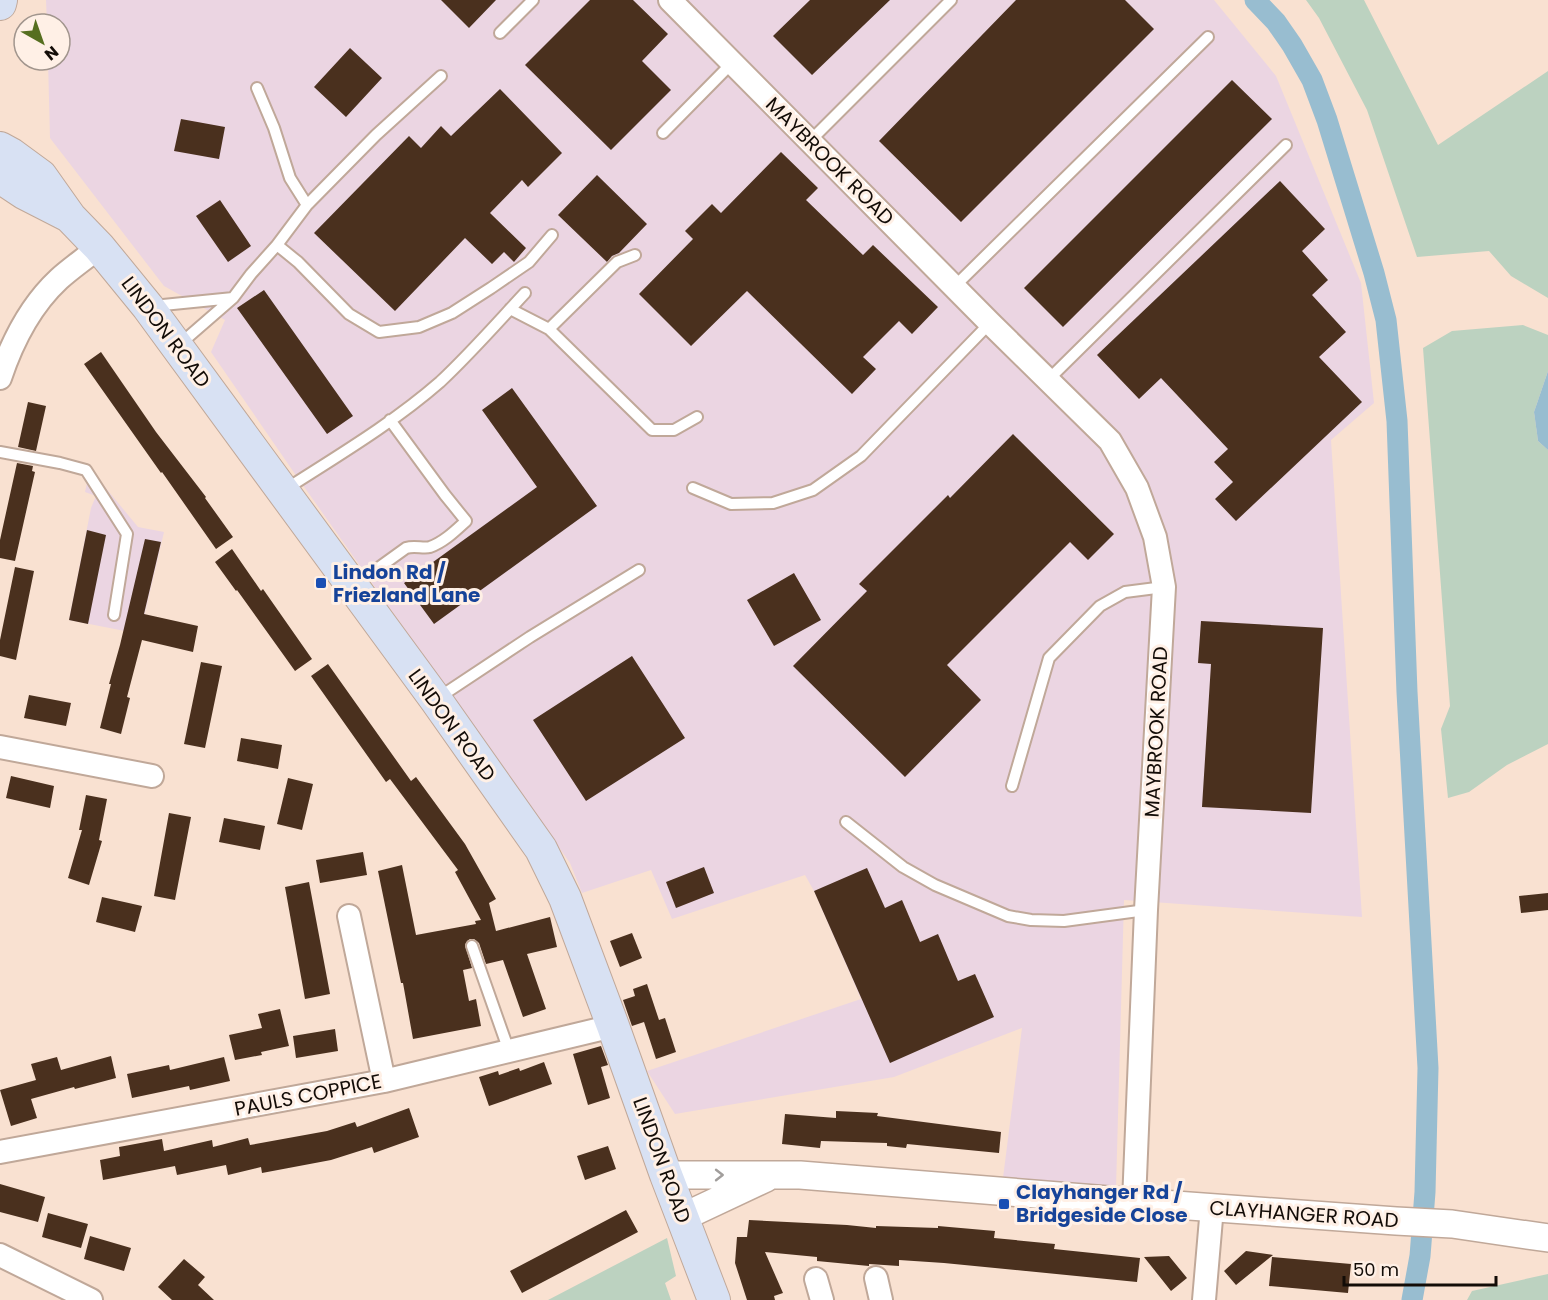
<svg xmlns="http://www.w3.org/2000/svg" width="1548" height="1300" font-family="Poppins,sans-serif">
  <rect width="100%" height="100%" fill="#f9e1d1"/>
  <path fill="#ebd5e2" d="M46,0h1168l62,76 85,207 13,120 -43,37 31,477 -238,-17 -8,288 -113,-10 19,-150 -128,49 -219,37 -28,-43 214,-72 -47,-108 -9,-16 -133,44 -21,-49 -69,23 -12,-30 -275,-389 -84,-122 14,-32 -61,-34 -114,-148 -2,-78h12v-36h-13z
    M90,469l48,58 26,5 -24,102 -71,-14 22,-112 5,-12 -11,-4z"/>
  <path fill="#bcd2c0" d="M1306,0h58l74,145 110,-74v227l-37,-22 -22,-25 -72,6 -50,-147 -48,-92z
    M1523,325l25,10v36l-14,41 4,29 10,9v294l-41,21 -38,27 -21,6 -7,-69 9,-23 -27,-358 29,-17z
    M667,1238l9,38 -11,7 6,17h-123z
    M1548,1274v26h-81l5,-9z"/>
  <path fill="#98bdd0" d="M1548,371v79l-10,-9 -4,-29z"/>
  <g fill="none" stroke-linecap="round" stroke-linejoin="round">
    <path stroke="#98bdd0" stroke-width="21" d="M1255,0l21,22 16,23 20,35 15,40 47,153 12,47 11,101 10,271 21,376 -3,124 -5,64 -8,44"/>
  </g>
  <path fill="#4a301e" d="M441,0h55l-27,28z
    M590,0h43l35,34 -26,27 29,29 -60,60 -86,-85z
    M810,0h80l-78,75 -39,-39z
    M1016,0h109l29,29 -193,193 -82,-81z
    M350,48l32,30 -36,39 -32,-30z
    M1232,80l40,39 -209,208 -39,-39z
    M500,89l62,64 -34,34 -6,-7 -32,33 36,35 -12,14 -10,-10 -12,12 -27,-26 -70,73 -81,-78 95,-97 12,12 20,-22 10,10z
    M181,119l44,8 -6,32 -45,-8z
    M781,152l37,36 -12,12 57,55 10,-10 65,62 -26,27 -13,-13 -36,36 13,12 -24,25 -105,-103 -56,55 -52,-52 54,-55 -8,-8 27,-27 9,9z
    M597,175l50,49 -28,29 -7,3 -5,6 -49,-47z
    M1280,181l45,48 -23,22 26,29 -16,15 34,37 -27,25 43,45 -126,119 -21,-22 18,-17 -19,-20 14,-13 -67,-71 -22,21 -42,-44z
    M220,200l31,46 -23,16 -32,-46z
    M264,290l89,126 -26,18 -90,-126z
    M101,352l55,80 50,65 -1,1 28,39 -17,12 -54,-77 -1,1 -77,-109z
    M512,388l85,118 -163,118 -30,-41 133,-96 -55,-77z
    M28,402l18,4 -10,45 -18,-4z
    M1013,434l101,100 -26,26 -18,-18 -123,123 34,35 -76,77 -112,-111 74,-75 -8,-7 89,-89 2,3z
    M17,463l16,3 -1,5 3,1 -20,89 -15,-3v-18z
    M87,530l19,5 -18,89 -19,-4z
    M145,539l16,3 -17,72 54,12 -5,26 -51,-12 -15,57 3,1 -9,36 -21,-6 11,-44h-2l11,-39z
    M232,549l29,42 2,-2 49,70 -17,12 -58,-81 -1,1 -21,-29z
    M15,567l19,4 -18,89 -16,-4v-16z
    M794,573l27,47 -47,26 -27,-46z
    M1201,621l122,7 -12,185 -109,-6 9,-143 -13,-1z
    M632,656l53,82 -99,63 -53,-81z
    M201,662l21,4 -17,82 -21,-4z
    M328,664l83,117 5,-4 49,67 31,55 -7,4 7,28 54,-14 7,30 -30,7 19,55 -23,8 -20,-57 -17,4 -7,-21 -5,-4h-4l-3,2 -2,4 7,23 -9,2 6,31 7,-2 5,27 -68,13 -10,-56h-2l-23,-112 24,-6 14,70 60,-11 -1,-3 6,-1 -26,-48 3,-2 -68,-91 -4,3 -75,-106z
    M29,695l42,8 -5,23 -42,-8z
    M241,738l41,7 -4,24 -41,-8z
    M11,776l43,10 -4,22 -44,-10z
    M288,778l25,6 -11,46 -25,-6z
    M86,795l21,4 -8,41 3,1 -13,44 -21,-7 14,-48h-3z
    M169,813l22,4 -16,83 -21,-4z
    M224,818l41,8 -5,24 -41,-8z
    M363,852l4,23 -47,8 -4,-23z
    M704,867l10,26 -38,15 -10,-26z
    M867,868l18,40 17,-8 18,42 18,-8 20,47 17,-7 19,43 -104,46 -76,-172z
    M309,882l21,112 -25,5 -20,-112z
    M1548,893v17l-27,3 -2,-17z
    M102,897l40,9 -7,26 -39,-10z
    M632,933l10,25 -22,9 -10,-26z
    M647,984l12,36 6,-2 11,34 -20,7 -12,-37 -12,4 -9,-26 12,-4 -2,-7z
    M280,1009l9,37 -28,6 1,3 -27,5 -6,-25 33,-7 -4,-14z
    M335,1029l3,22 -42,7 -3,-22z
    M601,1046l7,19 -7,2 9,31 -22,7 -15,-51z
    M111,1056l5,22 -41,11 -1,-2 -43,12 6,19 -26,8 -11,-36 36,-10 -5,-16 26,-7 4,13z
    M224,1057l6,24 -40,9 -1,-4 -57,12 -5,-24 42,-9 1,5z
    M544,1062l8,22 -63,22 -10,-29 19,-6 1,4 20,-7 1,3z
    M409,1108l10,29 -45,16 -2,-6 -41,13 -69,13 -1,-6 -33,8 -2,-10 -49,10 -2,-9 -72,14 -3,-20 20,-4 -1,-9 43,-8 2,12 48,-11 1,7 35,-9 2,7 77,-14 28,-9 2,5z
    M836,1111l42,2 -1,3 124,16 -2,21 -92,-9 -1,4 -19,-2v-3l-66,-2 -1,7 -38,-4 3,-30 51,4z
    M608,1146l8,23 -31,11 -8,-24z
    M0,1184l45,13 -7,25 -38,-10z
    M626,1210l12,22 -116,61 -12,-22z
    M48,1213l40,11 -7,24 -39,-11z
    M749,1220l98,5 29,3v-2l62,2v-2l57,5 -1,7 61,6 -1,5 86,9 -3,24 -193,-19 -45,-3v6l-30,-2v2l-52,-5v-4l-52,-5 18,41 -9,3 1,4h-28l-12,-37 2,-26h10z
    M90,1236l41,12 -7,23 -40,-12z
    M1246,1251l27,4 -37,30 -12,-14z
    M1169,1256l18,22 -16,13 -27,-34z
    M1272,1257l79,7 -3,29 -79,-7z
    M184,1259l21,18 -7,8 16,15h-42l-14,-13z"/>
  <g fill="none" stroke-linecap="round" stroke-linejoin="round">
    <g stroke="#c0a899" stroke-width="14">
      <path id="service" d="M500,33l33,-33
        M257,88l17,40 16,50 17,27
        M663,133l69,-70
        M810,141l141,-141
        M277,245l21,17 51,52 30,18 40,-5 33,-14 39,-25 38,-26 23,-27
        M954,287l254,-250
        M153,306l80,-8
        M510,309l39,20 103,101h22l23,-13
        M549,329l68,-67 18,-7
        M180,344l53,-46 18,-24 26,-29 30,-40 69,-70 65,-59
        M1048,380l238,-235
        M0,452l60,11 26,7 41,64 -13,81
        M693,488l38,16 42,-1 40,-13 48,-34 129,-133
        M286,489c53,-34 107,-66 154,-107 30,-28 57,-59 85,-89
        M356,584l50,-36c9,-3 17,1 24,-1 14,-5 25,-16 36,-26l-21,-26 -55,-75
        M438,698l92,-61 109,-67
        M1012,786l37,-128 51,-52 25,-14 39,-5
        M846,822l57,45 32,18 73,31 23,4 33,1 82,-11
        M472,946l37,105"/>
    </g>
    <g stroke="#c0a899" stroke-width="26">
      <path id="minor" d="M670,0l320,323 120,118 27,47 18,49 9,50 -18,323 -12,292
        M0,378c12,-36 31,-73 59,-99 12,-11 27,-21 40,-32
        M0,747l152,29
        M349,916l35,165
        M0,1152l384,-71 229,-55
        M0,1255l91,45
        M876,1278l5,22
        M816,1279l6,21
        M1204,1300l8,-93"/>
    </g>
    <g stroke="#c0a899" stroke-width="30">
      <path id="tertiary" d="M666,1175h134l334,27 262,19 56,3 96,14
        M683,1217l83,-39"/>
    </g>
    <g stroke="#c0a899" stroke-width="34">
      <path id="secondary" d="M0,4l1,-4
        M0,148l11,6 30,22 29,41 29,30 49,60 288,393 105,149 24,49 48,128 53,149 48,125
        M0,177l24,16 43,22"/>
    </g>
    <use href="#service" stroke="#fff" stroke-width="10"/>
    <use href="#minor" stroke="#fff" stroke-width="22"/>
    <use href="#tertiary" stroke="#fff" stroke-width="27"/>
    <use href="#secondary" stroke="#d8e1f3" stroke-width="32"/>
  </g>
  <defs><path id="oneway-chevron" d="M-2-3.5L2.5 0L-2 3.5" fill="none" stroke-width="1.6" stroke-linecap="round" stroke-linejoin="round" transform="scale(1.5)"/></defs>
  <use stroke="#a19e9c" href="#oneway-chevron" transform="translate(719 1175)"/>
  <g fill="#1a4fb4" stroke="#fff0e6" stroke-width="2">
    <rect x="315" y="577" width="12" height="12" rx="3"/>
    <rect x="998" y="1198" width="12" height="12" rx="3"/>
  </g>
  <g text-anchor="middle" dominant-baseline="central" stroke-width="6" stroke-linejoin="round" paint-order="stroke">
    <g font-size="20" fill="#130c07" stroke="#fff0e6">
      <text transform="translate(830 161) rotate(45)">MAYBROOK ROAD</text>
      <text transform="translate(166 332) rotate(53)">LINDON ROAD</text>
      <text transform="translate(452 725) rotate(54)">LINDON ROAD</text>
      <text transform="translate(1156 732) rotate(-87)">MAYBROOK ROAD</text>
      <text transform="translate(308 1095) rotate(-11)">PAULS COPPICE</text>
      <text transform="translate(662 1160) rotate(70)">LINDON ROAD</text>
      <text transform="translate(1304 1214) rotate(4)">CLAYHANGER ROAD</text>
    </g>
    <g font-size="20" font-weight="bold" fill="#164399" stroke="#fff0e6" text-anchor="start">
      <text x="333" y="572">Lindon Rd /<tspan x="333" dy="23">Friezland Lane</tspan></text>
      <text x="1016" y="1192">Clayhanger Rd /<tspan x="1016" dy="23">Bridgeside Close</tspan></text>
    </g>
  </g>
  <g transform="translate(42 42) rotate(140)"><circle r="28" fill="#fff0e6" stroke="#a1958d" stroke-width="1.5"/>
  <path d="M0-4.5L10 22L0 15L-10 22Z" fill="#566e1f"/>
  <text y="-9" font-size="16" font-weight="bold" text-anchor="middle" fill="#130c07">N</text>
  </g>
  <path d="M1344 1276v9h152v-9" fill="none" stroke="#130c07" stroke-width="3"/>
  <text x="1353" y="1276" font-size="18" fill="#130c07" stroke="#fff0e6" stroke-width="4.5" paint-order="stroke">50 m</text>
</svg>
